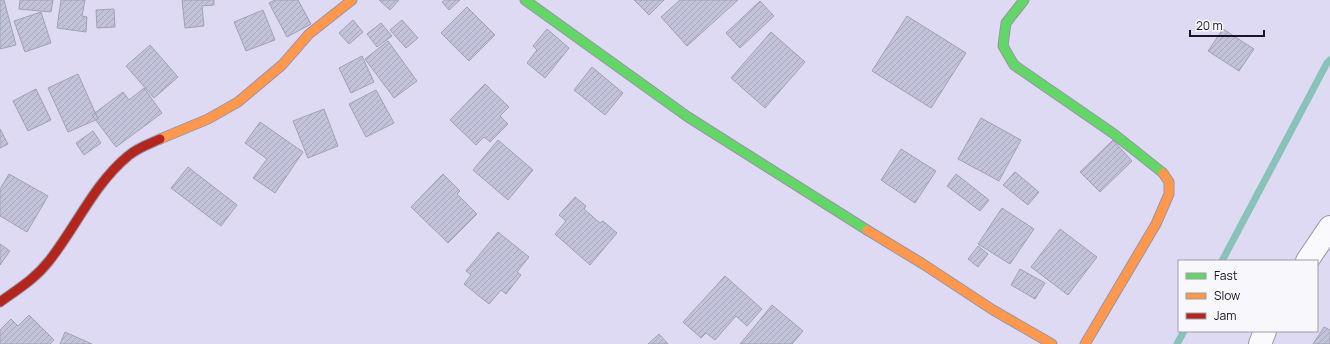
<svg xmlns="http://www.w3.org/2000/svg" width="1330" height="344" font-family="Manrope,sans-serif">
  <defs>
    <pattern id="building-hatch" width="6" height="6" patternUnits="userSpaceOnUse"><rect width="6" height="6" fill="#c2c3db"/><path d="M-1 1l2-2M0 6l6-6M5 7l2-2" fill="none" stroke="#a6a7bc"/></pattern>
  </defs>
  <rect width="100%" height="100%" fill="#dfdaf4"/>
  <g fill="none" stroke-linecap="round" stroke-linejoin="round">
    <path stroke="#88c2b8" stroke-width="7" d="M1222,261l105,-198 3,-3
      M1177,344l7,-13"/>
  </g>
  <path fill="url(#building-hatch)" stroke="#a1a1b5" d="M0,0h4l12,45 -16,4z
    M20,0h33l-2,12 -32,-3z
    M61,0h24l-3,16 5,1 -1,15 -29,-4z
    M182,0h32v5l-12,1 2,20 -19,2z
    M275,0h23l13,24 -24,13 -18,-34z
    M379,0h20l-9,10z
    M445,0h15l-11,10 -7,-8z
    M634,0h30l-15,15z
    M680,0h58l-51,46 -26,-29z
    M760,1l14,15 -34,32 -14,-15z
    M467,7l28,28 -26,26 -28,-28z
    M114,9l1,18 -18,1 -1,-18z
    M263,10l12,30 -29,11 -12,-29z
    M41,12l10,31 -26,9 -11,-31z
    M907,16l59,37 -35,55 -59,-37z
    M353,20l10,12 -14,12 -10,-11z
    M402,20l16,18 -12,10 -16,-18z
    M381,23l11,13 -15,11 -10,-13z
    M547,29l22,19 -24,30 -18,-15 10,-13 -4,-4z
    M1223,29l31,20 -15,22 -31,-20z
    M771,32l34,30 -40,46 -34,-30z
    M388,41l29,40 -23,17 -29,-39z
    M150,45l28,32 -24,21 -28,-32z
    M362,56l12,26 -23,11 -12,-25z
    M592,67l31,26 -18,22 -31,-25z
    M78,74l20,45 -30,13 -20,-44z
    M485,84l24,23 -9,9 8,8 -18,18 -6,-5 -8,8 -26,-25z
    M144,88l18,25 -46,34 -24,-32 31,-23 6,8z
    M36,89l15,31 -23,11 -15,-30z
    M376,90l18,33 -28,14 -17,-33z
    M324,109l14,37 -30,12 -15,-37z
    M981,118l40,22 -22,41 -41,-22z
    M260,122l43,30 -28,41 -22,-15 14,-19 -22,-16z
    M0,129l8,15 -8,4z
    M93,131l8,12 -17,12 -8,-12z
    M498,140l35,30 -25,30 -35,-30z
    M1113,140l19,21 -32,31 -20,-20z
    M901,149l35,22 -21,32 -34,-23z
    M188,167l49,38 -16,21 -50,-38z
    M1015,172l24,20 -11,13 -25,-20z
    M9,174l39,22 -21,36 -27,-16v-27z
    M443,174l17,17 -3,3 20,20 -29,29 -37,-36z
    M956,174l33,26 -9,11 -33,-25z
    M575,197l11,9 -2,3 16,14 3,-2 14,12 -27,32 -35,-31 11,-13 -7,-6z
    M1002,208l32,21 -24,35 -32,-20z
    M1060,229l37,28 -29,38 -37,-28z
    M498,232l31,25 -12,15 4,3 -15,19 -5,-4 -12,14 -25,-20 7,-9 -5,-4z
    M0,244l10,7 -10,14z
    M978,246l10,8 -10,13 -10,-8z
    M1020,269l25,14 -10,16 -24,-14z
    M725,276l37,33 -15,17 -11,-10 -21,24 -9,-7 -5,5 -18,-16z
    M772,305l31,26 -11,13h-52z
    M29,315l25,25 -4,4h-50v-14l11,-11 7,7z
    M1324,327l6,3v14h-17z
    M65,332l27,12h-32z
    M659,334l9,10h-20z"/>
  <g fill="none" stroke-linecap="round" stroke-linejoin="round">
    <g stroke="#9894a7" stroke-width="24">
      <path id="street" d="M1307,261l23,-34
        M1260,344l5,-13"/>
    </g>
    <g stroke="#9894a7" stroke-width="11">
      <path id="fast" d="M525,0l163,117 179,113
        M1024,0l-18,23 -3,23 11,19 100,69 49,39"/>
    </g>
    <g stroke="#9894a7" stroke-width="11">
      <path id="slow" d="M160,139l48,-20 30,-17 44,-37 27,-31 43,-34
        M867,230l56,34 70,46 59,34
        M1085,344l71,-120 13,-30v-12l-6,-9"/>
    </g>
    <g stroke="#9894a7" stroke-width="11">
      <path id="jam" d="M0,302c18,-13 35,-23 49,-41 27,-34 45,-77 79,-105 9,-8 21,-12 32,-17"/>
    </g>
    <use href="#street" stroke="#faf9fd" stroke-width="22"/>
    <use href="#fast" stroke="#63d668" stroke-width="9"/>
    <use href="#slow" stroke="#ff974d" stroke-width="9"/>
    <use href="#jam" stroke="#b3261e" stroke-width="9"/>
  </g>
  <rect x="1178" y="260" width="140" height="72" fill="#f8f7fc" stroke="#9f9da6"/>
  <rect x="1186" y="273" width="20" height="6" fill="#63d668" stroke="#9f9da6"/>
  <text x="1214" y="280" font-size="12" fill="#191525">Fast</text>
  <rect x="1186" y="293" width="20" height="6" fill="#ff974d" stroke="#9f9da6"/>
  <text x="1214" y="300" font-size="12" fill="#191525">Slow</text>
  <rect x="1186" y="313" width="20" height="6" fill="#b3261e" stroke="#9f9da6"/>
  <text x="1214" y="320" font-size="12" fill="#191525">Jam</text>
  <path d="M1190 30v6h74v-6" fill="none" stroke="#191525" stroke-width="2"/>
  <text x="1196" y="30" font-size="12" fill="#191525" stroke="#f8f7fc" stroke-width="3" paint-order="stroke">20 m</text>
</svg>
